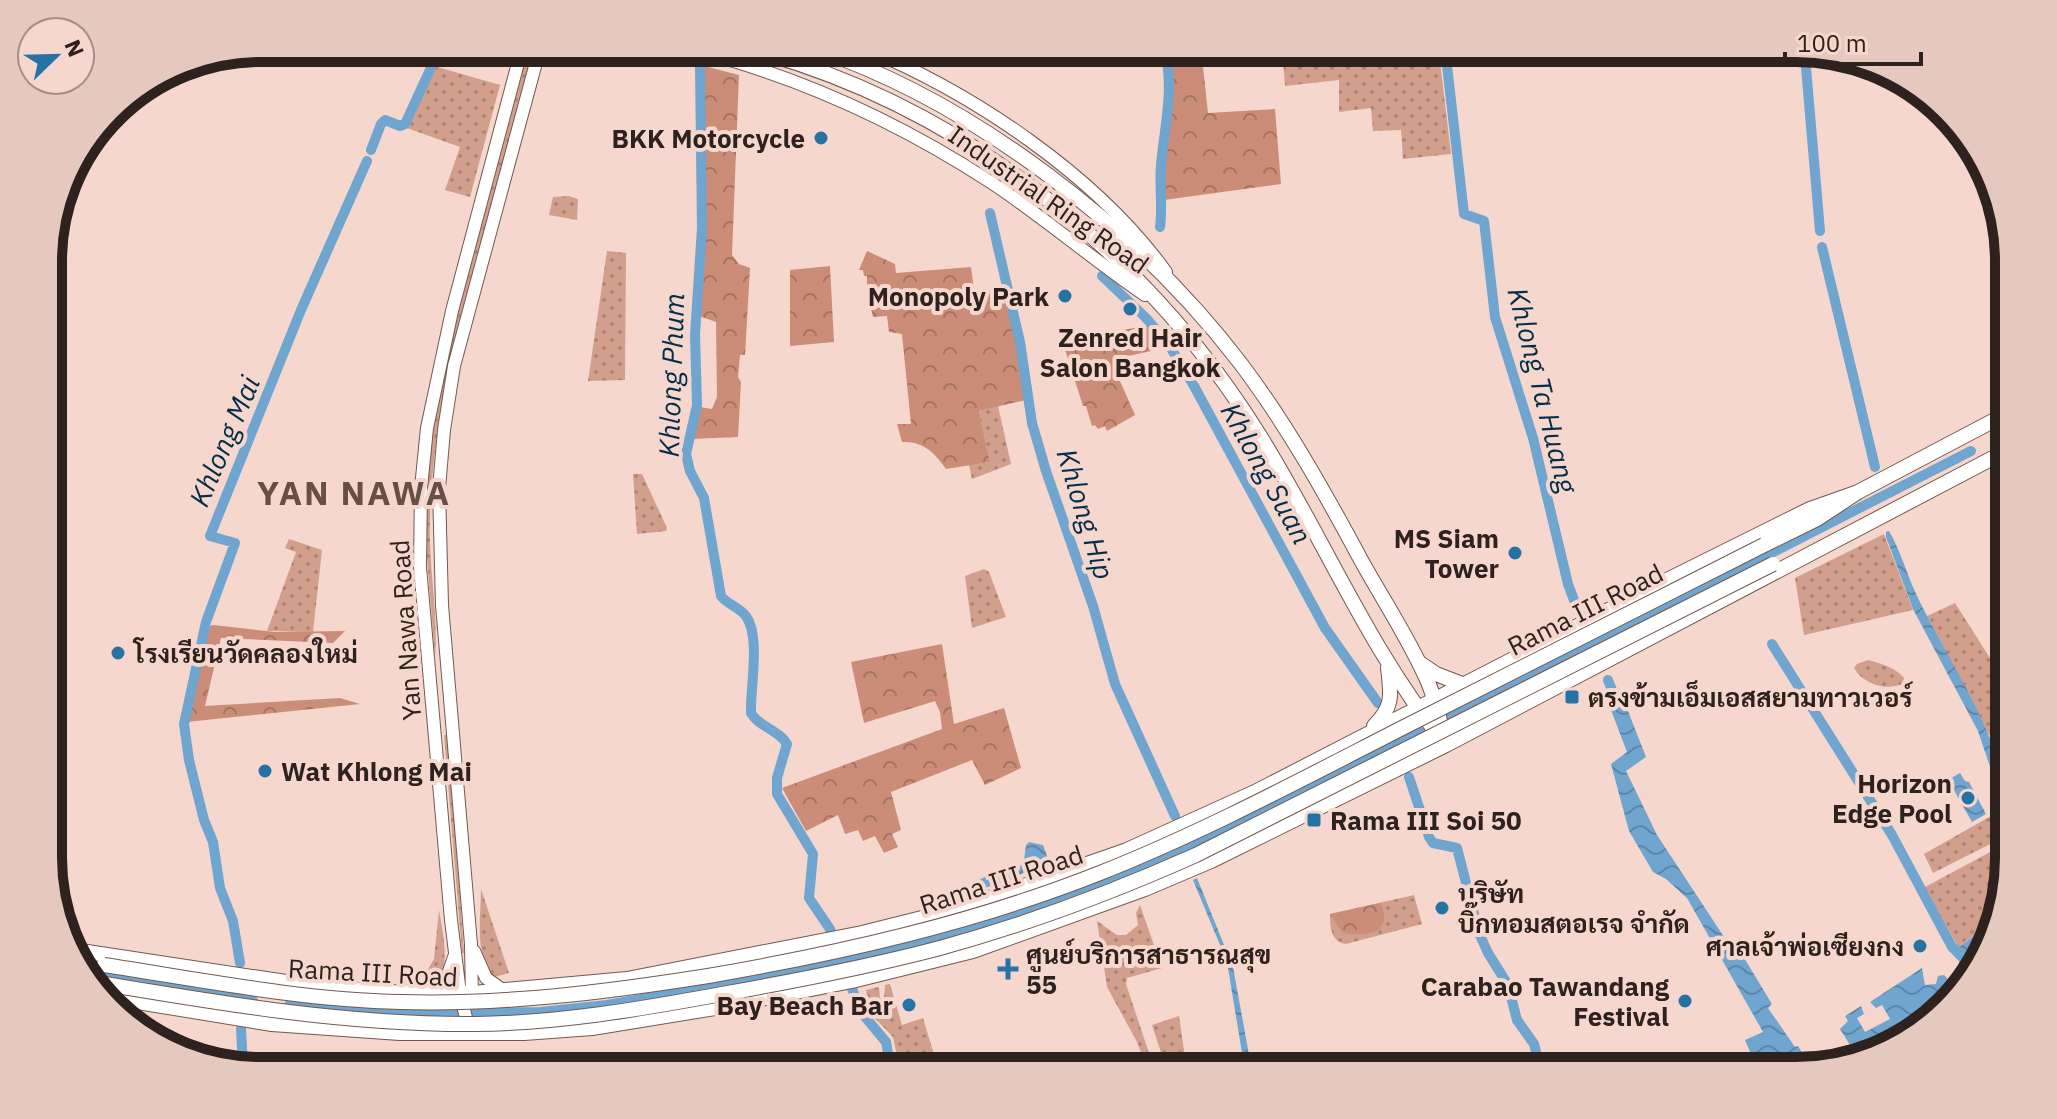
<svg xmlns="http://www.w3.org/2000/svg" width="2057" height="1119" font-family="'IBM Plex Sans',Sarabun,sans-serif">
  <defs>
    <pattern id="green-dots" width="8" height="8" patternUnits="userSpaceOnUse" patternTransform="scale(2)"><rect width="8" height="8" fill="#d29f8d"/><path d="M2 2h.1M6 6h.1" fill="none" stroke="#ab8173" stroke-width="1.8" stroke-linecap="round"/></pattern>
    <pattern id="forest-crowns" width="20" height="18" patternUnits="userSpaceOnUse" patternTransform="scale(2)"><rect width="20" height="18" fill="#cb8d77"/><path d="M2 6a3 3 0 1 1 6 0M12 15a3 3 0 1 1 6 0" fill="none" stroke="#a57361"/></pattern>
    <pattern id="water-waves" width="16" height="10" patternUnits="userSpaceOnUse" patternTransform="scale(2)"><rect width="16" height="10" fill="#70a5cf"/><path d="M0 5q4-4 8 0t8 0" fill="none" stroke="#5c86a7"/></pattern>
  </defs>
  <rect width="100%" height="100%" fill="#f5d7cd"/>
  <path fill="url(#green-dots)" d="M528,48h6l-88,334c-10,53 -17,105 -16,159 1,39 8,78 5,117l-9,-113v-54l5,-48 14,-80z
    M1282,48h58v14l99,-9 12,101 -48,5 -2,-29 -28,1 -2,-23 -32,4v-32l-54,6z
    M434,66l66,19 -30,112 -25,-7 15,-43 -53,-19z
    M569,196l9,3 -1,21 -28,-5 4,-18z
    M607,251l19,2 -1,127 -37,1z
    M998,406l13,58 -39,15 -3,-14 21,-3 -11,-51z
    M633,474h9l25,54 -1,3 -29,3z
    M1884,534l29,76 -109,25 -9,-57z
    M289,539l33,11 -9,82 -46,-1 29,-79 -11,-4z
    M984,569l5,3 17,45 -34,11 -7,-52z
    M1955,603l54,85v37l-20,10 -62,-119z
    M1868,660c13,3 28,8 36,18l-2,6c-16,7 -39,0 -48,-16l3,-4z
    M444,735h4l16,218h-2z
    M1991,816l3,5 -3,2 9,16 -67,34 -9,-19z
    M2009,842v16l-15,64 -36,25 -33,-60z
    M481,889l28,84 -15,4c-20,-19 -13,-62 -13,-88z
    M1414,895l8,29 -76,20c-15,-2 -16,-17 -16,-30z
    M1140,905l22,63 -35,10 -1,6 29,87h-7l-11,-29 -30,-55 -10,-66 20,14h9l12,-10 -2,-12z
    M439,910c4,24 10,47 1,71l-18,4 1,-7 11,-19z
    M890,984l12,41 21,-7 16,53h-39l-7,-34 -24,-25 -3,-22 13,-3 1,11 4,1 1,-14z
    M1179,1016l8,55h-20l-15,-46z"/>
  <path fill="url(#forest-crowns)" d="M1169,48h32l7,65 67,-4 6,75 -117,16 -2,-28 11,-92z
    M704,66l35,9 -7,180 7,9 11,4 -5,87h-5l-2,22 3,5 -3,55 -47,2 9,-32 12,2 5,-12 -1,-75 -17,-6 7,-87z
    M867,251l28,13 1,9 75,-6 4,30h13l-1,-6 17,-4 13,53 9,60 -47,11 11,51 -44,7c-12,-17 -23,-28 -44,-27l-5,-18h14l-9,-90 -13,-2 -2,-16 -14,1 -3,-13 19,-4v-13l-22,1v-12h-3l-1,-6h-4z
    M830,266l4,76 -44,4v-76z
    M1146,326l15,14 4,8 -37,8 3,19 -11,6 15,34 -28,16 -2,-5 -7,3 -3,-4 -3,1 -6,-20h-3l-21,-66z
    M213,625l62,7 70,-1 -12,12 -112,-5 -16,68 135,-8 20,6 -173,18 1,-11 22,-85z
    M942,644l12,80 50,-16 17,60 -36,17 -13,-25 -81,32 10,38 -9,4 6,13 -14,6 -9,-17 -12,5 -5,-11 -13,4 -7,-19 -32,16 -24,-43 160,-59 -2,-17 -5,-11 -71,22 -13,-61z
    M1381,903c13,31 -16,35 -39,29l-12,-18z"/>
  <path fill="url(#water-waves)" d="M1889,531c11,18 19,47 29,67 33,69 91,147 91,225l-31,-92 -65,-122 -27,-72v-5z
    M1614,687l1,2 4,-1 27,69 -20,14 31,64 69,105 6,-2 40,66 -4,4 27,39 3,-1 14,23 12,-7 2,3 -17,6h-62l9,-5 -11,-26 18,-8 -76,-134 -21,-19 -13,-7 -24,-41 -18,-67 16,-12 -21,-55 5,-4 -2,-4z
    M1960,773l5,8 4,1 17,32 -14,8 -24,-42z
    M1029,842l14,3 6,16 -42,20 -67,21 -1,-3 73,-35 7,4 5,-8 2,-15z
    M1197,878l36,89 19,104h-7l-18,-109 -34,-82z
    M1994,922l-7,31 -19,21 -1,-10h-8v-9l-6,-4z
    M1922,968l3,17 11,-1 2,-8 6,-1 3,3 3,17 -36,40 -52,18 -2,-3 -24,12 -3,-6 17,-11 -10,-16 8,-8 -3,-5 16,-10 3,8 -7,4 8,14 25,-13 -8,-14 -6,3 -6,-6z"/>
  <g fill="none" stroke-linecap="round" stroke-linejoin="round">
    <path stroke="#70a5cf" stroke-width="10" d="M702,48l-2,20 2,160 -7,107 2,70 -11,49 4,17 14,27 17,98c7,9 18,11 25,20 15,21 4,72 5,97 8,14 28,17 36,31l-10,34v16l36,60 -4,44 21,31 6,15
      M1445,48l19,166 20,7 11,96 38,121 35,146 10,27
      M1805,56l15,175
      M371,150l10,-26 4,-4 15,6 5,-2 35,-76
      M990,213l30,129 12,81 14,48 47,135 22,78 60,132
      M1160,227c3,-20 -1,-41 1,-62 4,-44 13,-71 4,-117
      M1822,247l53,220
      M1102,276l44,42 23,27 25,41 131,242 53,75
      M1772,644l120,191 60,112 21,21
      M1608,680l8,20
      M1450,717l521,-266
      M1409,777l20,60 4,6 24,5 22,85 9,20 20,32 9,35 17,24 7,27
      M240,963l-7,-42 -13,-33 -7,-46 -9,-22 -15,-60 -5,-36 22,-102 29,-79 -25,-7 91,-226 66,-149
      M82,972l171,29
      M848,978l13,34 25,30 5,29
      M289,1005l93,9 159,-2 66,-7 140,-24 210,-47 102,-33 104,-42 257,-127
      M241,1029l2,38"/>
    <g stroke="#725950" stroke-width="14">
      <path id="secondary" d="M686,48c110,27 211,73 306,135 53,35 100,76 153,112
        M864,48c109,45 232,127 302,224
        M474,951l12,27 18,13
        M429,992l17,-12 8,-23
        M472,999l-1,-55 -29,-339 -3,-117 5,-58 10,-64 86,-318
        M469,1030l-9,-37 -9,-73 -31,-353 1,-79 6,-60 25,-117 70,-263"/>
    </g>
    <g stroke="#725950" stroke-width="16">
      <path id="primary" d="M746,48c212,55 399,203 514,388 63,101 108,212 183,305
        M813,48c161,54 325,181 428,316 46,61 84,129 120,196 22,40 49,80 67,122 8,19 12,39 17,59
        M1764,545l53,-26 41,-27 150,-79
        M1420,663l16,11 26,10
        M1374,726c20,-20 17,-31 14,-58
        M74,950l225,34 81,8 93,1 154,-14 235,-46 96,-24 169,-59 128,-58 404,-208 151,-75 48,-17
        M107,997l165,27 128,9h124l68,-5 123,-20 137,-27 121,-30 172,-62 66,-28 235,-116 562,-295"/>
    </g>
    <use href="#secondary" stroke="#fff" stroke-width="12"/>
    <use href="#primary" stroke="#fff" stroke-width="14"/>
    <g stroke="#725950" stroke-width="16" stroke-linecap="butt">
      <path id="primary-bridge" d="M104,965c98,15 197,35 297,37 103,3 206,-10 307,-26 133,-23 266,-53 392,-103 106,-42 208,-97 310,-149 117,-60 236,-119 354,-179
        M99,983c125,21 250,42 377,41 83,-1 165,-15 246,-30 73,-13 146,-27 218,-46 88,-24 173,-56 256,-93l577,-291"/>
    </g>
    <use href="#primary-bridge" stroke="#fff" stroke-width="14"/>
  </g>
  <g fill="#2772a5" stroke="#f5d7cd" stroke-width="3">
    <circle cx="821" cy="138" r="8"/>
    <circle cx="1065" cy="296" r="8"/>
    <circle cx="1130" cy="309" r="8"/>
    <circle cx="1515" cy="553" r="8"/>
    <circle cx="118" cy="653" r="8"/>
    <rect x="1564" y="689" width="16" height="16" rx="4"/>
    <circle cx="265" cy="771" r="8"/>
    <circle cx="1968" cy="798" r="8"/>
    <rect x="1306" y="812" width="16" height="16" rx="4"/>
    <circle cx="1442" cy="908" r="8"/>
    <circle cx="1920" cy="946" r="8"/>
    <path d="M1004 957h8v8h8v8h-8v8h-8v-8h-8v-8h8z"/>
    <circle cx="1685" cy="1001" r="8"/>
    <circle cx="909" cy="1005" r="8"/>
  </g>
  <g text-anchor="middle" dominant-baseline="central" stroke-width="8" stroke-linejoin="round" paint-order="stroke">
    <g font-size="26" font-weight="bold" fill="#2d221e" stroke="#f5d7cd" text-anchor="end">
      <text x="805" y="138">BKK Motorcycle</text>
      <text x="1049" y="296">Monopoly Park</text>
      <text x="1130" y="337" text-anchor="middle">Zenred Hair<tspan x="1130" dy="30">Salon Bangkok</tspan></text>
      <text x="1499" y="538">MS Siam<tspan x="1499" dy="30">Tower</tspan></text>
      <text x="134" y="653" text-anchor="start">โรงเรียนวัดคลองใหม่</text>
      <text x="1588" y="697" text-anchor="start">ตรงข้ามเอ็มเอสสยามทาวเวอร์</text>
      <text x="281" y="771" text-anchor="start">Wat Khlong Mai</text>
      <text x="1952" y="783">Horizon<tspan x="1952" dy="30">Edge Pool</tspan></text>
      <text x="1330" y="820" text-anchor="start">Rama III Soi 50</text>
      <text x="1458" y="893" text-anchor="start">บริษัท<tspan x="1458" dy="30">บิ๊กทอมสตอเรจ จำกัด</tspan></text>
      <text x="1904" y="946">ศาลเจ้าพ่อเซียงกง</text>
      <text x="1026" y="954" text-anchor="start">ศูนย์บริการสาธารณสุข<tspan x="1026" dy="30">55</tspan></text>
      <text x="1669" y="986">Carabao Tawandang<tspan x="1669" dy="30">Festival</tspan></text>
      <text x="893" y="1005">Bay Beach Bar</text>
    </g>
    <g font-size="26" fill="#2d221e" stroke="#f5d7cd">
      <text transform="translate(1049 199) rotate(35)">Industrial Ring Road</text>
      <text transform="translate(1585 609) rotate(-27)">Rama III Road</text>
      <text transform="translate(405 630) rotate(-94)">Yan Nawa Road</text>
      <text transform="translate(1001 879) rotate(-18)">Rama III Road</text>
      <text transform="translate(373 972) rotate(3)">Rama III Road</text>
    </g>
    <g font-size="28" font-style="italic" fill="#022e4a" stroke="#f5d7cd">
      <text transform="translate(671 375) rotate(-88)">Khlong Phum</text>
      <text transform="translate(1543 390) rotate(76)">Khlong Ta Huang</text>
      <text transform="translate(224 441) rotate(-67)">Khlong Mai</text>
      <text transform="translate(1267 473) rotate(61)">Khlong Suan</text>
      <text transform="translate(1086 514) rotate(73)">Khlong Hip</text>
    </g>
    <g font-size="34" font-weight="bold" letter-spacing="2" fill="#674f46" stroke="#f5d7cd">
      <text x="354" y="492">YAN NAWA</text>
    </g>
  </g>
  <path d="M0 0H2057V1119H0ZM261 62H1796A199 199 0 0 1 1995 261V858A199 199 0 0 1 1796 1057H261A199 199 0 0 1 62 858V261A199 199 0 0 1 261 62Z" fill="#e5c9bf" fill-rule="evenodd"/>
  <path fill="none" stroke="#2d221e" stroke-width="10" d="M261 62H1796A199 199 0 0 1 1995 261V858A199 199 0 0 1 1796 1057H261A199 199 0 0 1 62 858V261A199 199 0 0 1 261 62Z"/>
  <g transform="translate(56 56) rotate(67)"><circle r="38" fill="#f5d7cd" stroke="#a58f87" stroke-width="2"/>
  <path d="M0-6L14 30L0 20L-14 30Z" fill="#2772a5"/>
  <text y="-12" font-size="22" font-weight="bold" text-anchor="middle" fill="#2d221e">N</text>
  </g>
  <path d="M1785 52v12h136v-12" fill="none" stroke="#2d221e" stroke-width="4"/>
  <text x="1797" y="52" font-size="24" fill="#2d221e" stroke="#f5d7cd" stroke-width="6" paint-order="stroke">100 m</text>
</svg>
